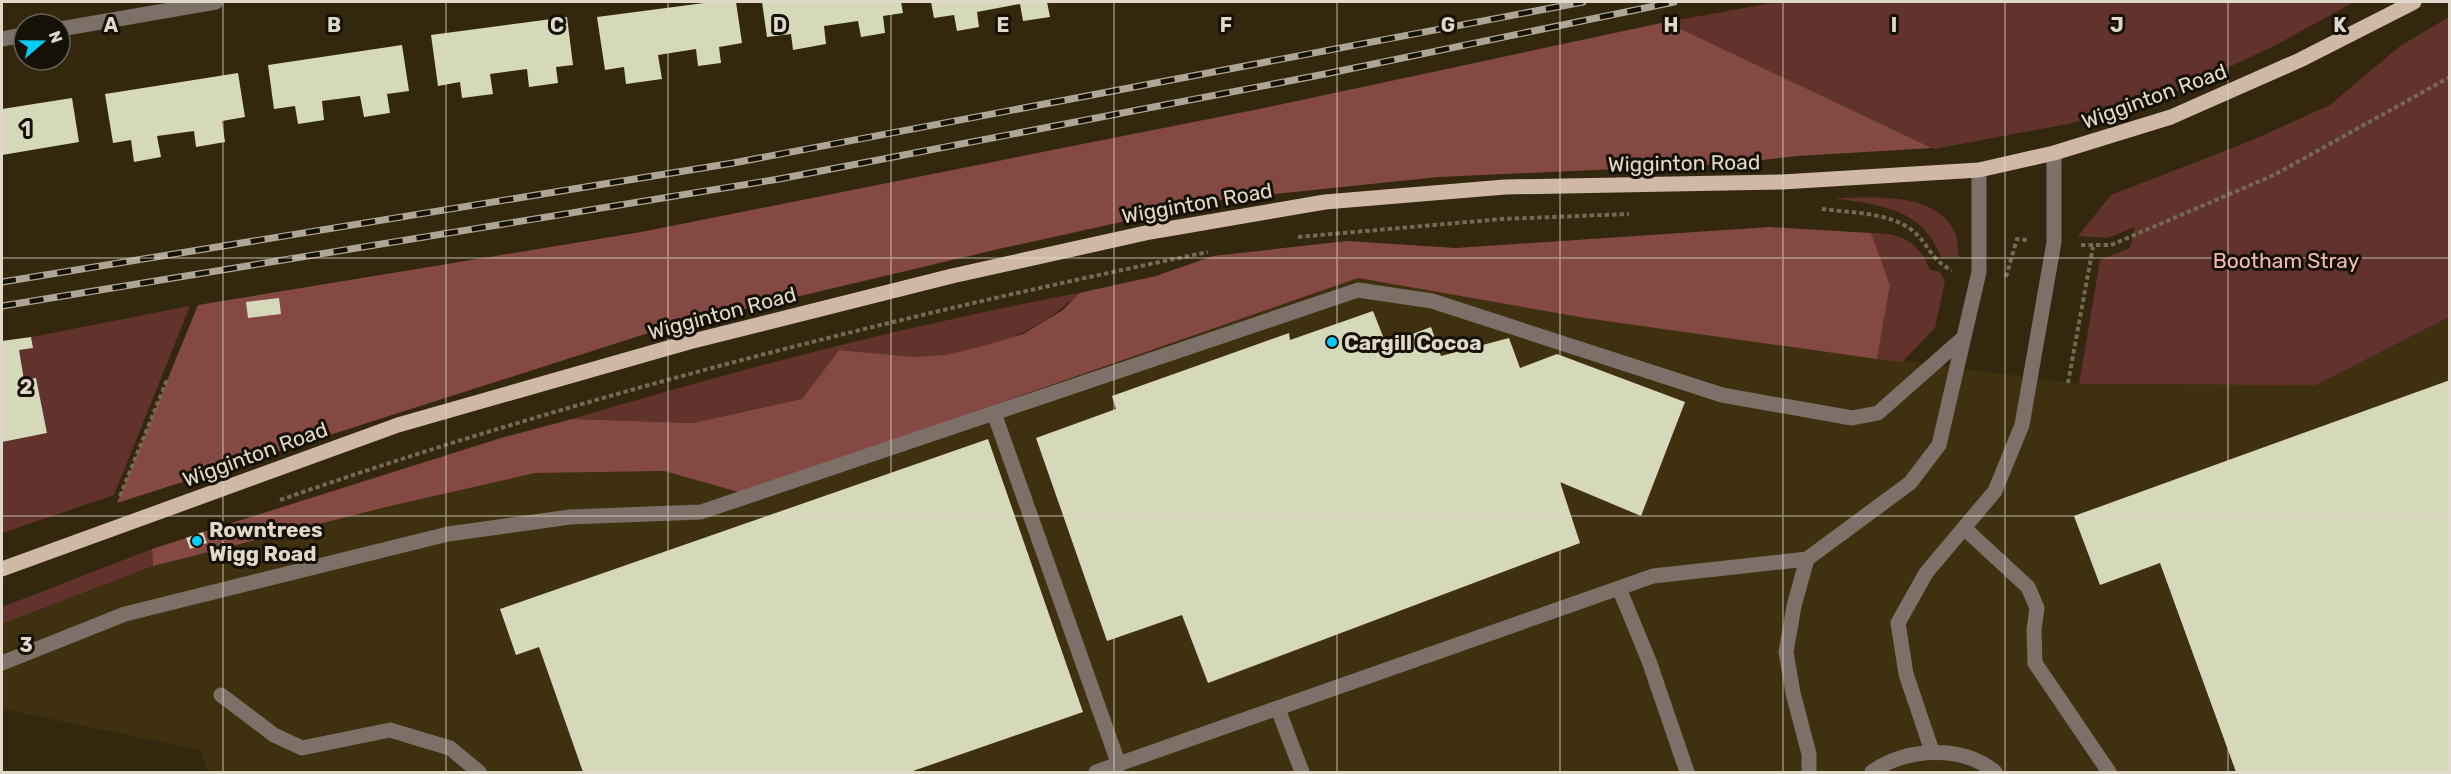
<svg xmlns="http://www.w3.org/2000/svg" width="2451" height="774" font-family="Rubik,sans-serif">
  <rect width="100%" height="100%" fill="#33270e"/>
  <path fill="#3f300f" d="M1358,278l227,40 494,66 237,1 133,-68v455h-2241l-8,-22 -198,-41v-85l151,-58 233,-59 149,-34 129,-2 78,22z"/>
  <path fill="#62322c" d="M1778,2h576l-80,44 -107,50 -99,28 -134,25 -268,-127z
    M2449,17v300l-133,68 -237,-1 21,-124 30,-12 5,-21 -27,11 -30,-2 33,-41 139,-54 80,-36 70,-59z
    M1834,198c38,0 102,-8 121,35 3,7 3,17 4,24h-18c-20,-50 -60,-51 -107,-59z
    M1871,233c30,0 47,8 59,37l10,2 5,9 -10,47 -33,34 -25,-3 13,-74z
    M1079,293c-42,42 -107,66 -167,64 -24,-1 -49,-5 -73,-7l-37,49 -109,24 -121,-4c168,-50 335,-94 507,-126z
    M190,306l-76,189 -112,38v-91l45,-9 -11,-54 -12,1 -5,-30 14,-2 -2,-11z
    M152,549l1,17 -151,58v-17z"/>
  <path fill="#844942" d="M1666,22l266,126 -134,8 -72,8 -287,13 -213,22 -223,49 -342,81 -544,174 81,-198 443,-73 618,-123z
    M1769,227l102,6 19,52 -13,74 -292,-41 -227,-40 -616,215 -78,-22 -129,2 -149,34 -233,59 -1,-17 34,-11 4,11 17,-6 -4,-11 298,-94 71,-19 121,4 109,-24 37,-49 74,7 33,-2 41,-10 36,-11 40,-24 16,-17 77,-17 57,-20 134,-15 109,7z"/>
  <path fill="#d6d9b9" d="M712,2h24l6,41 -23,4 2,16 -23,3 -2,-17 -38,6 4,24 -36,5 -2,-17 -19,3 -8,-53z
    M762,2h139l2,11 -20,3 2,17 -24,4 -3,-16 -34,5 2,18 -33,6 -2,-16 -24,3z
    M931,2h116l3,15 -27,4 -3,-17 -43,8 2,15 -22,4 -3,-16 -20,3z
    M567,17l6,48 -17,2 2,16 -29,4 -2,-18 -37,5 3,20 -31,4 -2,-16 -22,4 -7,-51z
    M402,45l7,46 -22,3 3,19 -26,4 -4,-21 -38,5 2,19 -26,4 -3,-18 -21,3 -6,-44z
    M238,73l7,44 -23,4 3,21 -29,5 -2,-16 -37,5 4,21 -27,5 -3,-22 -18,3 -8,-49z
    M72,98l7,44 -77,13v-46z
    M279,298l2,16 -33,4 -2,-16z
    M1373,311l13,33 45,-17 10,29 68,-18 11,30 37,-14 128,48 -44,114 -81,-34 20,61 -372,140 -26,-68 -75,26 -71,-203 80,-29 -4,-13 177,-63 1,7z
    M31,337l2,11 -14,2 5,30 12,-2 11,55 -45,9v-101z
    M2450,380v392h-214l-76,-209 -60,22 -26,-69z
    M988,439l95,273 -173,60h-327l-44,-125 -23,8 -16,-46z
    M203,532l4,11 -17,6 -4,-11z"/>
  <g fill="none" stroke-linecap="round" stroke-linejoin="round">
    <path stroke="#736954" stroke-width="4" stroke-dasharray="4.5 3" stroke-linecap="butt" d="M1822,209c29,4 68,3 91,22 15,12 20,32 39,39
      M1298,237l204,-18 127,-5
      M2081,245h30l163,-70 176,-98
      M2006,277l11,-38 11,1
      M2068,383l25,-136
      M120,496l47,-116
      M280,500c300,-105 616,-184 928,-248"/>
    <path stroke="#7c7068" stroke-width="15" d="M60,29l156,-27
      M2,39l22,-4
      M994,413l125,352
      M1964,528l64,59 9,21 -3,22 1,33 74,109
      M1619,588l30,73 38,111
      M2,663l123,-49 323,-80 122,-17 131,-5 657,-222 74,11 290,94 130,23 26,-5 85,-75
      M221,695l53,40 28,13 88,-18 60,18 29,24
      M1278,709l24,63
      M1932,751l-26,-77 -8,-51 28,-50 69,-82 27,-66 32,-183v-89
      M1096,772l557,-196 154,-17
      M1809,772v-18l-16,-61 -7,-41 8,-46 13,-47 103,-76 29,-38 40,-173v-102
      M1872,772c34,-24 89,-28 123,0"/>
    <path stroke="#d0b8a7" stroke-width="15" d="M2,569l396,-144 291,-83 263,-66 198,-44 175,-30 180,-15 277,-5 197,-12 75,-17 117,-36 129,-57 114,-58"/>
    <g stroke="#afa594" stroke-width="7">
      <path id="rail" d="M2,282l731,-119 850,-161
        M2,306l777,-127 546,-105 349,-72"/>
    </g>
    <use href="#rail" stroke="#161107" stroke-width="4.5" stroke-dasharray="14" stroke-linecap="butt"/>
  </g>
  <path fill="none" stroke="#e0d8ca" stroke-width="1.5" stroke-opacity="0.55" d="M223,2v770M446,2v770M668,2v770M891,2v770M1114,2v770M1337,2v770M1560,2v770M1783,2v770M2005,2v770M2228,2v770M2,258h2448M2,516h2448"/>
  <g fill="#07cbf9" stroke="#161107" stroke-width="2">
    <circle cx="1332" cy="342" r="6"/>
    <circle cx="197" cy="541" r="6"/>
  </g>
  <g text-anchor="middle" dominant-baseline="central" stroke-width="6" stroke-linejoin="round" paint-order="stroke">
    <g font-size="21" fill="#e0d8ca" stroke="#161107">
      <text transform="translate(2154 96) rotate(-20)">Wigginton Road</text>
      <text transform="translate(1684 163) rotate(-1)">Wigginton Road</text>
      <text transform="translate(1197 203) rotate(-10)">Wigginton Road</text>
      <text transform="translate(722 313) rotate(-15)">Wigginton Road</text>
      <text transform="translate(255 454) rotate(-20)">Wigginton Road</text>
    </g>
    <g font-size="21" fill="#f4bbb3" stroke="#161107">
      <text x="2286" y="260">Bootham Stray</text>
    </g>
    <g font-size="21" font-weight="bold" fill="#e0d8ca" stroke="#161107" text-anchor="start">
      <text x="1344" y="342">Cargill Cocoa</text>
      <text x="209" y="529">Rowntrees<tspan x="209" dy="24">Wigg Road</tspan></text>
    </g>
  </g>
  <g font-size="20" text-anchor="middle" font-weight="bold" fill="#e0d8ca" stroke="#161107" stroke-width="6" stroke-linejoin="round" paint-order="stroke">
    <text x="111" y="32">A</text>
    <text x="334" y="32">B</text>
    <text x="557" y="32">C</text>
    <text x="780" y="32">D</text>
    <text x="1003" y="32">E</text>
    <text x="1226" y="32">F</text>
    <text x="1448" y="32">G</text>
    <text x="1671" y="32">H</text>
    <text x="1894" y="32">I</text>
    <text x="2117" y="32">J</text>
    <text x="2340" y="32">K</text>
    <text x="26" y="136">1</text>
    <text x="26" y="394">2</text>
    <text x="26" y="652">3</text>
  </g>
  <rect width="2451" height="774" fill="none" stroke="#e0d8ca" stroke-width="6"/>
  <g transform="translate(42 42) rotate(70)"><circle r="28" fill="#161107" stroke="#676155" stroke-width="1.5"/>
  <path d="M0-4.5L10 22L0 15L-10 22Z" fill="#07cbf9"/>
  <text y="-9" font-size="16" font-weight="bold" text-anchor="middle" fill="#e0d8ca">N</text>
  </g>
</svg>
